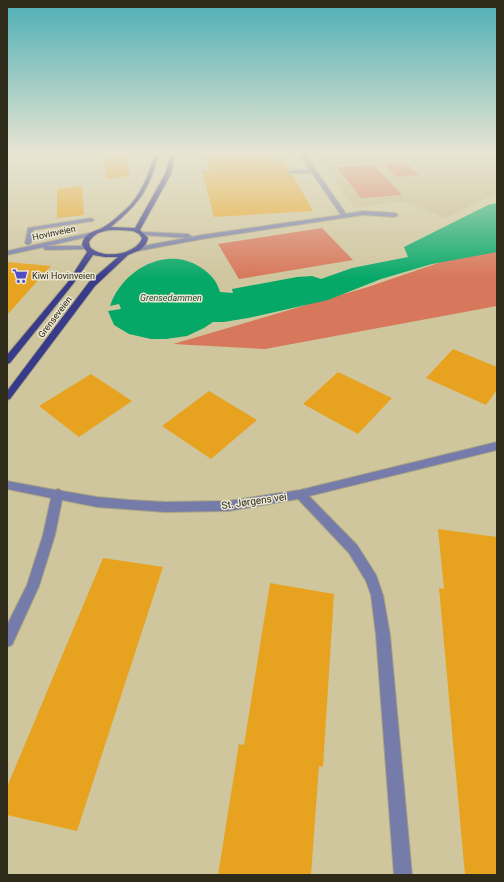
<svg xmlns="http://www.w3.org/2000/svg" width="504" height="882" font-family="Roboto,sans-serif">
  <rect width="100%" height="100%" fill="#cfc69e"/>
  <path fill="#c5ba8b" d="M316,154h181v39l-52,25 -43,-17 -47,7z"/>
  <path fill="#d7775b" d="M406,163l13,12 -23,2 -12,-13z
    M374,165l28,30 -41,3 -24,-31z
    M322,228l31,32 -114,19 -21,-35z
    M497,240v66l-232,43 -92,-5 195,-57 73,-25 39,-19z"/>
  <path fill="#06a868" d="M497,203v49l-65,12 -51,15 -53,21 -80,18 -24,4h-11l-9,6 -17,8 -21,3h-15l-22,-5 -15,-9 -6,-14 13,-2 -2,-5 -9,2c12,-36 56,-61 90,-39 10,6 17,14 20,25l13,1 -1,-4 65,-12 15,-1 9,3 31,-11 56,-11 -4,-10 84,-42z"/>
  <path fill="#e7a320" d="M103,154h21l6,22 -23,3z
    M206,154h74l9,16 -2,3 5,1 21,37 -99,6 -12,-47h8z
    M82,186l2,29 -27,3v-29z
    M7,262l44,4 -44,49z
    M453,349l44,18v23l-11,15 -60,-27z
    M338,372l54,26 -34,36 -55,-30z
    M91,374l41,27 -53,36 -40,-31z
    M209,391l48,29 -46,39 -49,-33z
    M438,529l59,8v338h-32l-26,-287 5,1z
    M103,558l60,9 -86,264 -70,-16v-28z
    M270,583l64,11 -11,173 -4,-1 -8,109h-93l21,-131 5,1z"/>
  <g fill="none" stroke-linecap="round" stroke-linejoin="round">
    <g stroke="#aca481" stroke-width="2">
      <path id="minor" d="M300,154h5l41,60 17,-3 32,2 3,2 -3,2 -32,-2 -161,24 -64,12 -3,-2 3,-2 64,-12 139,-20 -29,-42h-22l-2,-1 2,-1 20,-1z
        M91,218l3,2 -1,1 -60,9 -2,13 -3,2 -3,-2 3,-15z
        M94,232l2,1v2l-49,11h40l2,1v2l-43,1 -2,-1v-2l-37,8v-4z
        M144,232l44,2 3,2 -3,2 -46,-3v-2z
        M497,442v8l-188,46 48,49 19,30 7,20 7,40 22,240h-18l-18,-240 -5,-40 -5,-14 -17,-28 -51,-54 -70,12 -63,1 -68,-5 -35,-7 -7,35 -16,51 -27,59 -5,2v-22l20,-40 16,-50 8,-37 -44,-9v-8l48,9 3,-1 4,2 35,6 33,3 35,2 63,-1 72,-11z"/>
    </g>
    <g stroke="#aca481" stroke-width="2">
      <path id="major" d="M155,154h4c-10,36 -19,49 -48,73l24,1 30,-54 6,-20h4l-4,20 -31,56 8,8 -2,6 -6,6 -12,5 -33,31 -85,113 -3,1v-9l82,-109 29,-25h-13l-12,-2 -20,29 -63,79 -3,1v-9l61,-73 19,-30 -5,-7c2,-12 11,-13 20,-17 8,-4 22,-17 29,-24 12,-14 18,-32 24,-50zM117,230l16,1 6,3 3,4c-6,17 -40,22 -52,9l-1,-5c6,-11 18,-12 28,-12z"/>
    </g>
    <use href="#minor" fill="#757ca9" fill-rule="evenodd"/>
    <use href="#major" fill="#383b8a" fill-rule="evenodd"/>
  </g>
  <linearGradient id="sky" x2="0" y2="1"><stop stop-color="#4dafb5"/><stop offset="0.55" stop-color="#e9e5d3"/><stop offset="1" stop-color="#e9e5d3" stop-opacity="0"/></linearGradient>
  <rect width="504" height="278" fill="url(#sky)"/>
  <defs>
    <g id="supermarket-bare" transform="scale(1.2)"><path d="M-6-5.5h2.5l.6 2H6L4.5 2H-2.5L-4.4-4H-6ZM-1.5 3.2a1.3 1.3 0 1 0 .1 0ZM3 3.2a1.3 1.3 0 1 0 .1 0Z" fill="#4d4ec5" stroke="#ebe6d2" stroke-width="2.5" paint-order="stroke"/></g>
  </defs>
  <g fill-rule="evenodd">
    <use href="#supermarket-bare" x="20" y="276"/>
  </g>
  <g text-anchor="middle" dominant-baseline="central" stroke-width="3" stroke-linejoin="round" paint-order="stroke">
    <g font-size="9" fill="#2e2b1b" stroke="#ebe6d2">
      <text transform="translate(54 233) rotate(-12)">Hovinveien</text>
      <text transform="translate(55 317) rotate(-53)">Grenseveien</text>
    </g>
    <g font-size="9" fill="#2e2b1b" stroke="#ebe6d2" text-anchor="start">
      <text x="32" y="276">Kiwi Hovinveien</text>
    </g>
    <g font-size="9" font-style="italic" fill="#174b30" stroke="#ebe6d2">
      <text x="171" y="298">Grensedammen</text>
    </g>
    <g font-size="10" fill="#2e2b1b" stroke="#ebe6d2">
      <text transform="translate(254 501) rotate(-8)">St. Jørgens vei</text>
    </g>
  </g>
  <rect width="504" height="882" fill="none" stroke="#2e2b1b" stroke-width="16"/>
</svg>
